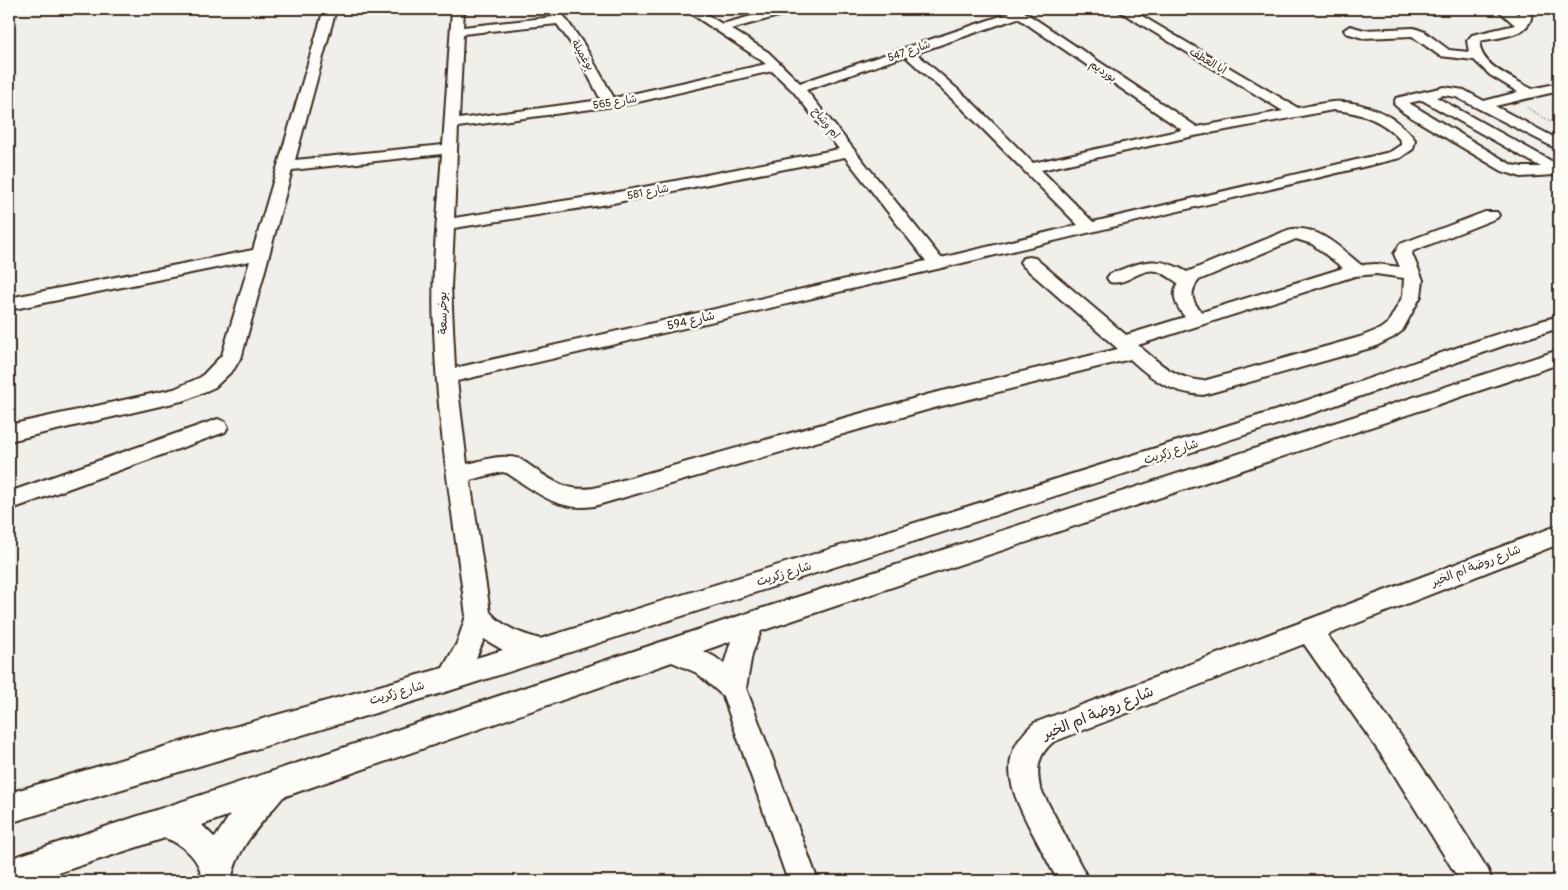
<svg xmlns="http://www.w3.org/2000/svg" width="1568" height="890" font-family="Pangolin,'Playpen Sans Arabic',sans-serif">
  <rect width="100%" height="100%" fill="#f1efea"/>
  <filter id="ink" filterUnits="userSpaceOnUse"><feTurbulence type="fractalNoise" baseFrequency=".02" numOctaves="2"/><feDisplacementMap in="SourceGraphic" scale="10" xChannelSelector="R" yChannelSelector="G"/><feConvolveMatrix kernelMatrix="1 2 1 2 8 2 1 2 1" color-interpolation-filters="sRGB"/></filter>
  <g filter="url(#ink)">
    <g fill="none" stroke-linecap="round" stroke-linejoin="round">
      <g stroke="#3b2a1e" stroke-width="4">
        <path id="minor" d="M324,9h12l-41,151 148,-15 9,-136h12l-1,18 90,-10 -6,-8h12l25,36 30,53 152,-34 -8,-6 -74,-49h14l24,15 55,-15h18l-2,3 -62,17 37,23 32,31 210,-70 -4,-4h14l177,118 86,-16 -167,-102h14l168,99c11,-2 23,-5 35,-6 29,-2 65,14 82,38l-2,9 -13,9 -463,111 -480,112 10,83c18,-4 35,-11 53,-5 25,16 42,34 74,29l336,-94 188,-45 -95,-83 -3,-4 3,-4 6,-1 6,1 91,77 59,-18c-9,-11 -14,-21 -7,-34 -6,-4 -14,-10 -21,-12 -17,-4 -30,15 -47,11l-3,-4 3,-4c30,-12 46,-20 77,-2l101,-42c28,-7 53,19 73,35l15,-1 24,3 -6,-13 6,-10 85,-32h12l2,3 -2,3 -84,33 -1,3 11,26 -2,16 -19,35 -8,6 -20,10 -171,48c-33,-3 -49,-14 -73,-36l-200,50 -336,97c-36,6 -58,-14 -87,-33l-5,-1 -32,8 20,132c14,16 30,21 50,27 245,-76 489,-151 734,-228 95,-30 188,-69 285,-95v12l-51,16 -192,68 -864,278 -443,133v-30l161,-48 273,-77 14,-25 9,-27c-12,-95 -29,-191 -32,-287 -3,-58 4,-117 8,-175l-150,16 -50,185 -8,14 -19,18 -29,13 -177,41v-16l165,-36 27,-12 21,-22 28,-94 -241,49v-12l244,-48zM1018,18l164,112 -149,33 -62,-62 -55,-48zM557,24l15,21 29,55 -142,19 4,-85zM905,56l56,51 117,118 -137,33 -135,-168zM772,71l21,20 46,58 -231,45 -154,24 4,-91 171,-23zM1333,110c26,2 51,10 68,31v4l-11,7 -297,70 -52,-52 153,-34zM845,157l81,104 -471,107 -4,-81 3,-59 154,-24zM1296,239l16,5 31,24 -141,44c-11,-11 -13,-20 -3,-32zM1376,274l28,4 -1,18 -15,27 -8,6 -20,8 -157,44c-29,-3 -44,-18 -65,-36l217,-69zM484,639l19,11 -27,8z
          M1497,9h13l9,6v-6h12c5,27 -31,28 -51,32 -3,24 35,38 52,48l27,-6v8l-64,15 64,34v10l-103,-53 -12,-2 -8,2 117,65 3,3 -3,3 5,4 -3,3 -34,2 -19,-6 -98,-58 -10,-9 2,-6 48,-11 20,3 20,11 34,-9 -28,-17 -16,-15 -34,-4 -28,-20 -49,2 -17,-5 -2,-3 6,-4 14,4 50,-2 11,4 24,18 20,2 -2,-11 5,-6 43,-10zM1422,100l119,67h-19l-10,-2 -103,-62z
          M1559,350v14l-798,267 -9,23 -6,34 72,193h-30l-65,-185 -26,-23 -25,-11 -389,135c-21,26 -46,49 -52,84h-30c2,-20 -18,-37 -36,-43l-132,43h-24v-22l742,-247zM731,641l-7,23 -9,-7 -12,-6zM230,815l-15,23 -13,-13z
          M218,419l7,3 3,5 -3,5 -216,78v-18z
          M1559,525v19l-232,91c58,75 111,154 161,235l4,11h-32l-73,-118 -83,-119 -251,98c-15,13 -17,26 -13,46l49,93h-31c-9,-17 -18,-34 -27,-51 -20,-39 -36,-73 3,-107z"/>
      </g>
      <path stroke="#3b2a1e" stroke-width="2" stroke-dasharray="0.5 2.5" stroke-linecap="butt" d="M1527,108l32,18"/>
      <use href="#minor" fill="#fdfcf7" fill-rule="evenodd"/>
    </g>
  </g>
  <g text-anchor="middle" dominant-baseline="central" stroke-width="5" stroke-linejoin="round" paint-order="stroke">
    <g font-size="11" fill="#3b2a1e" stroke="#fdfcf7">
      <text transform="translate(909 51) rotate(-19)">شارع 547</text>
      <text transform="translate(583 55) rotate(59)">بوغميلة</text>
      <text transform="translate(1208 61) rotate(31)">ابا العطف</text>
      <text transform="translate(1103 71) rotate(34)">بورديم</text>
      <text transform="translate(615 102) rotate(-9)">شارع 565</text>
      <text transform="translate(826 123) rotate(51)">ام وشاح</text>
      <text transform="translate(648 192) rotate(-11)">شارع 581</text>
    </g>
    <g font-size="12" fill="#3b2a1e" stroke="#fdfcf7">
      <text transform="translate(443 313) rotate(-91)">بوخرسعة</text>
      <text transform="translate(691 321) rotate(-13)">شارع 594</text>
      <text transform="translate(1171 452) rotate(-18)">شارع زكريت</text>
      <text transform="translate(1476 566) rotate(-21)">شارع روضة ام الخير</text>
      <text transform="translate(784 574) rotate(-17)">شارع زكريت</text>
      <text transform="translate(397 693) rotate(-16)">شارع زكريت</text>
    </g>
    <g font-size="15" fill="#3b2a1e" stroke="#fdfcf7">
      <text transform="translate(1098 713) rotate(-22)">شارع روضة ام الخير</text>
    </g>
  </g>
  <rect width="1568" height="890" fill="none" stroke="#fdfcf7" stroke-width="30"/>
  <rect x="15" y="15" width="1538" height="860" fill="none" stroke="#3b2a1e" stroke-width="2" filter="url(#ink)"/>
</svg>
